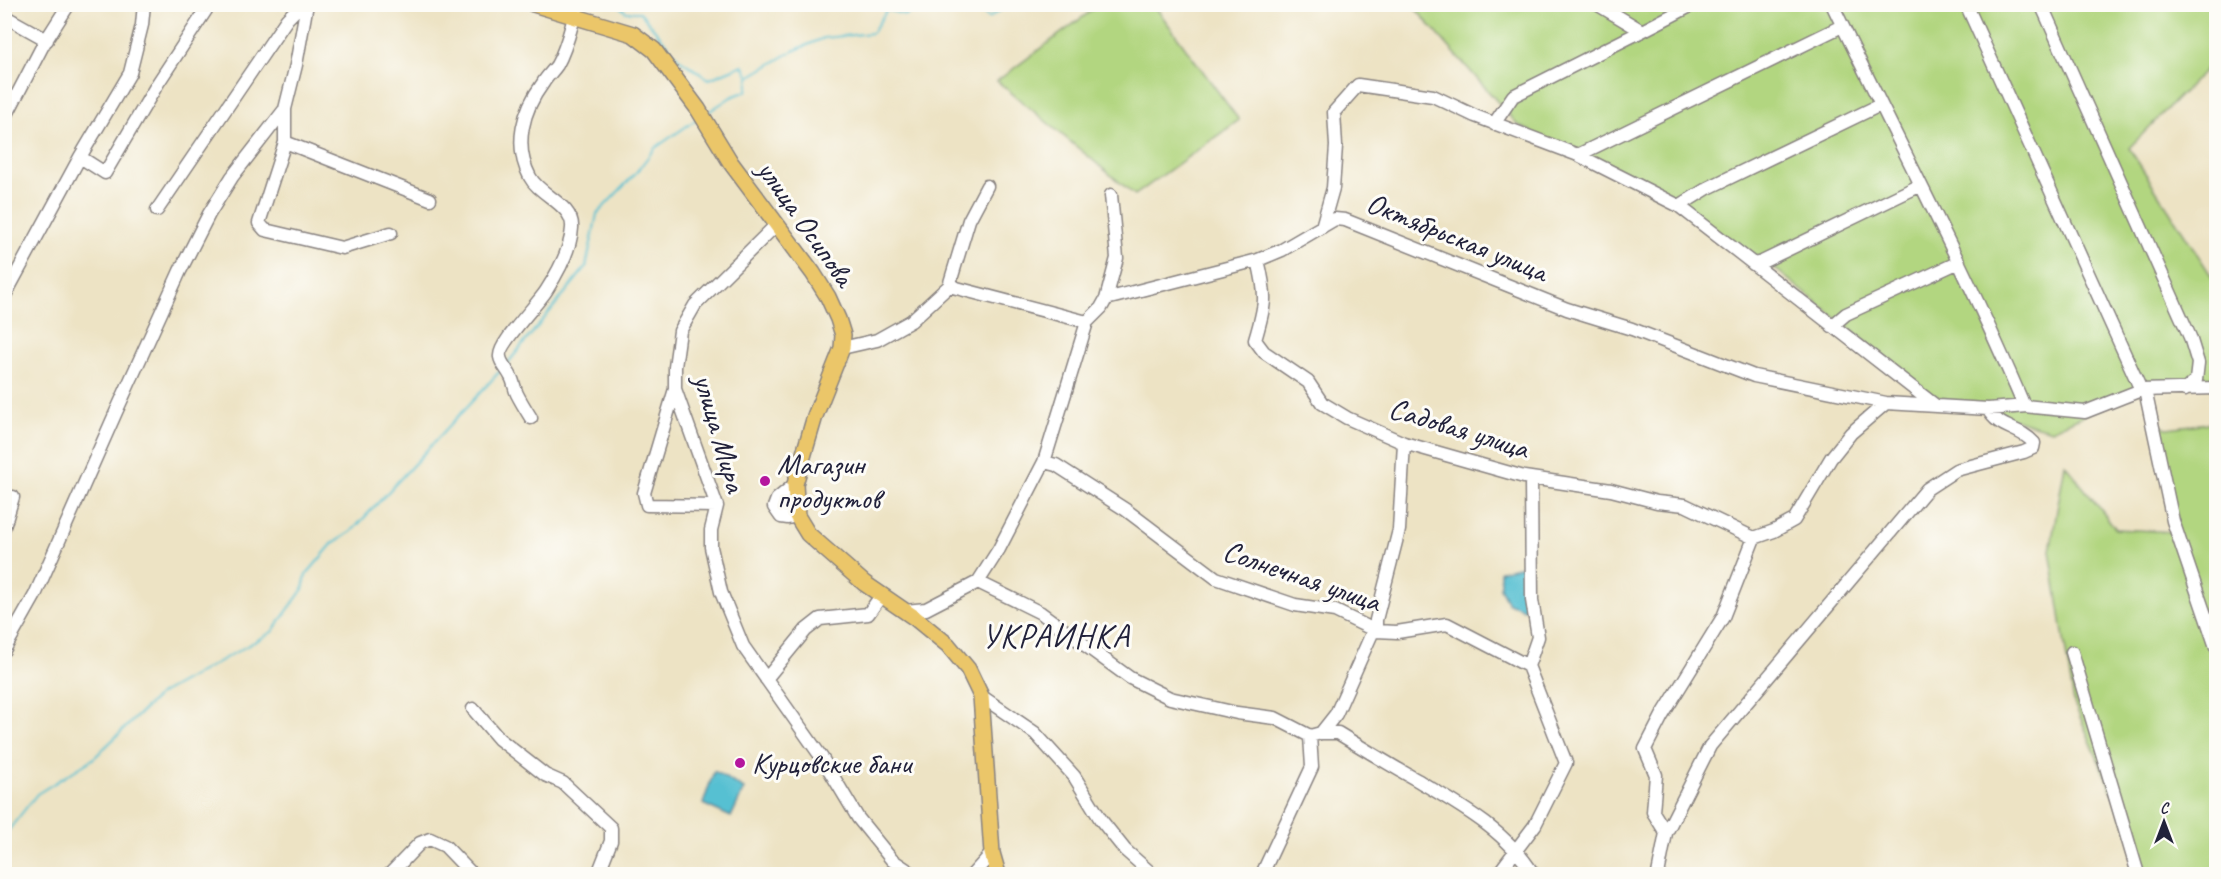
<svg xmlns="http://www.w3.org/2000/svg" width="2221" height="879" font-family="Caveat,sans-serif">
  <rect width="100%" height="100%" fill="#fdfcf7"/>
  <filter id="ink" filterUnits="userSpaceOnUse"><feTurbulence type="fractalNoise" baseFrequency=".0167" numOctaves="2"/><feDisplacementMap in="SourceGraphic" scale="12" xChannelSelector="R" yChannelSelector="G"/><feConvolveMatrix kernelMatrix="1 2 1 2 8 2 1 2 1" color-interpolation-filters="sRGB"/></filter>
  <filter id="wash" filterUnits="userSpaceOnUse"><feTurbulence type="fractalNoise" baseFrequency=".008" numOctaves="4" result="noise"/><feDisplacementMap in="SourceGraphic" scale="24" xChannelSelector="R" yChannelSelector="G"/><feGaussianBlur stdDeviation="1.35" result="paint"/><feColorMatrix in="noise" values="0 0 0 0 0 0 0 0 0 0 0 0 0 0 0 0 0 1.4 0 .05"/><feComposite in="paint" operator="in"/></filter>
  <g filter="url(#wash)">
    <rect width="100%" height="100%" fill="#ede3c4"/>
    <path fill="#b2d680" stroke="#6a7c5e" stroke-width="1.5" d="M1099,5h55l85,115 -104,75 -138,-114z
      M1412,5h804v54l-87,89 87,135v99l-75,8 -90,40 -120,-35 -158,-128 -94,-61 -161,-81z
      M2216,422v452h-69l-73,-171 -24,-152 15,-87 51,65 59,3 -21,-107 13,3z"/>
    <path fill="#56c0d2" stroke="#3c7186" stroke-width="1.5" d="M1527,565c5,13 -3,29 0,43l-3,1 -16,-6 -8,-15v-17z
      M714,771l30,18 -13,28 -28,-13z"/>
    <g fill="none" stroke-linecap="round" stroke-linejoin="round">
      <path stroke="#56c0d2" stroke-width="2" d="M617,4l9,8h14l39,47 30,20 34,-14 6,12
        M974,4l15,14 15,-10 1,-4
        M707,113l24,-16 16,-6 2,-14 44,-26 31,-13 48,-5 15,-23 19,5 20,-11
        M507,364l79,-97 11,-53 37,-39 21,-27 42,-29
        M4,836l33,-42 56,-35 66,-64 113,-63 31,-43 3,-14 27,-32 18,-11 150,-162"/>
    </g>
  </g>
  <g filter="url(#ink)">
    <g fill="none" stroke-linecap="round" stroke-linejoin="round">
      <g stroke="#888280" stroke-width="15">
        <path id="minor" d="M307,4l-11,61 -11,44v33l-26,81 6,7 77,18 49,-15
          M1597,4l45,27 52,-27
          M1832,4c64,134 134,265 192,402l61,6 56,-22 -175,-386
          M2041,4l149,333 8,26 -2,17 -11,10
          M4,16l43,24
          M4,120l39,-75 26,-41
          M1494,124l19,-28 129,-65
          M285,142l145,57
          M1578,155l264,-129
          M80,157l25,16 53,-90 52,-79
          M1679,206l29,-18 172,-83
          M157,210l130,-191 15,-15
          M776,225l-81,80 -15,26 -5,36v22l42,117 -6,24v17l10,45 22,54 79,112 36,60 34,42 21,14
          M1322,227l11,-39 3,-42 -2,-34 24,-27 75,11 42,20 103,39 101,51 257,200
          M1258,260c9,37 8,43 -3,80l9,12 44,30 14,21 25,15 57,25 120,34 87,13 46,12 28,3 69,33
          M1753,264l9,-2 159,-77
          M949,286l20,-66 18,-34
          M4,297l76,-140 50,-84 12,-48 2,-21
          M1106,299l11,-41 -6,-63
          M1832,326l14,-12 113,-52
          M842,348l35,-8 34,-19 38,-35 138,36 14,-14 5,-9 152,-39 24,-10 53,-31 10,1 222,89 65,20 122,47 132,27 102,6 39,-3
          M675,389l-31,104 3,12 70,1
          M2141,390l75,-2
          M2145,390l28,131 43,126
          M531,418c-5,-8 -10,-16 -14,-24 -3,-6 -3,-12 -6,-17 -3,-7 -10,-13 -11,-20 -3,-12 37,-52 46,-66 11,-17 25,-43 26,-63 2,-23 -33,-33 -42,-51 -17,-32 -7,-67 13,-94 4,-7 10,-12 14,-18 11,-19 14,-40 21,-61
          M1044,462l12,3 70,45 90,68 79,27 40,6 41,20 21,1 50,-8 81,42
          M795,484l-18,15 -3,8 7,10 7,1 9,-2
          M4,527l9,-30
          M1754,538l20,-7 20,-11 37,-62 20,-25 35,-30
          M978,582l63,31 89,65 40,20 67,15 38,5 35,18 11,-3h17c26,16 52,32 79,47 42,25 90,51 116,94
          M905,611l21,-2 52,-27 21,-33 45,-87 43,-140
          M4,650l31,-55 81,-183 64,-141 29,-57 23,-37 53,-68
          M2072,652l66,222
          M766,679l40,-49 14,-11 48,-5 13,-18
          M981,696l54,37 39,43 27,44 24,30 27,24
          M473,709l26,30 46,36 18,8 48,45v13l-13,33
          M1321,733l15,-19 37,-83h3v-11l23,-90 5,-87
          M1666,833l44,-87 217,-257 29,-19 68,-18 9,-4 1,-5c-15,-17 -35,-13 -46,-34
          M390,874l30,-31 10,-4 15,7 27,28
          M973,874l19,-21
          M1262,874l50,-107 -2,-31
          M1498,874l37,-49 31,-62 -38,-97 10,-29 -6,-37 -1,-122
          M1658,874l8,-41 -13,-21 3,-37 -11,-26 17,-33 61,-99 31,-79"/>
      </g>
      <g stroke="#888280" stroke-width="18">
        <path id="major" d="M533,4l100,30 21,16 44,59 33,54 82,110 15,24 10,22 5,16 -1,13 -27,68 -20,68 2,32 11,18 56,49 51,35 33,27 20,24 13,27 11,157 6,21"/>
      </g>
      <use href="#minor" stroke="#fff" stroke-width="12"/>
      <use href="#major" stroke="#ebc669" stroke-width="15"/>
    </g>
  </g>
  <g fill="#b5179e" stroke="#fdfcf7" stroke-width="2">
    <circle cx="765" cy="481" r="6"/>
    <circle cx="740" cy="763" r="6"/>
  </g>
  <g text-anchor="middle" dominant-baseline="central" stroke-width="6" stroke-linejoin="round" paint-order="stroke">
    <g font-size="30" fill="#22223b" stroke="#fdfcf7">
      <text transform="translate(806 223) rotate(55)">улица Осипова</text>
      <text transform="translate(1457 237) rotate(22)">Октябрьская улица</text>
      <text transform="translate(1459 428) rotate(17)">Садовая улица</text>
      <text transform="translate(720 433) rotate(74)">улица Мира</text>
      <text transform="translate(1302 576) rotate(19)">Солнечная улица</text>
    </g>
    <g font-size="30" fill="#22223b" stroke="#fdfcf7" text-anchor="start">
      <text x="777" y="464">Магазин<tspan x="777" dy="34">продуктов</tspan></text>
      <text x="752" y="763">Курцовские бани</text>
    </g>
    <g font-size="33" letter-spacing="1.5" fill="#22223b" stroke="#fdfcf7">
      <text x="1056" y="636">УКРАИНКА</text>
    </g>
  </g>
  <rect width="2221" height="879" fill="none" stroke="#fdfcf7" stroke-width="24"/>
  <g transform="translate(2164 822)" stroke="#fdfcf7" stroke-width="4.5" paint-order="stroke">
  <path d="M0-4.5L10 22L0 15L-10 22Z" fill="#22223b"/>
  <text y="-9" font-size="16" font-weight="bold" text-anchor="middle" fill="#22223b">С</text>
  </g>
</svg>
